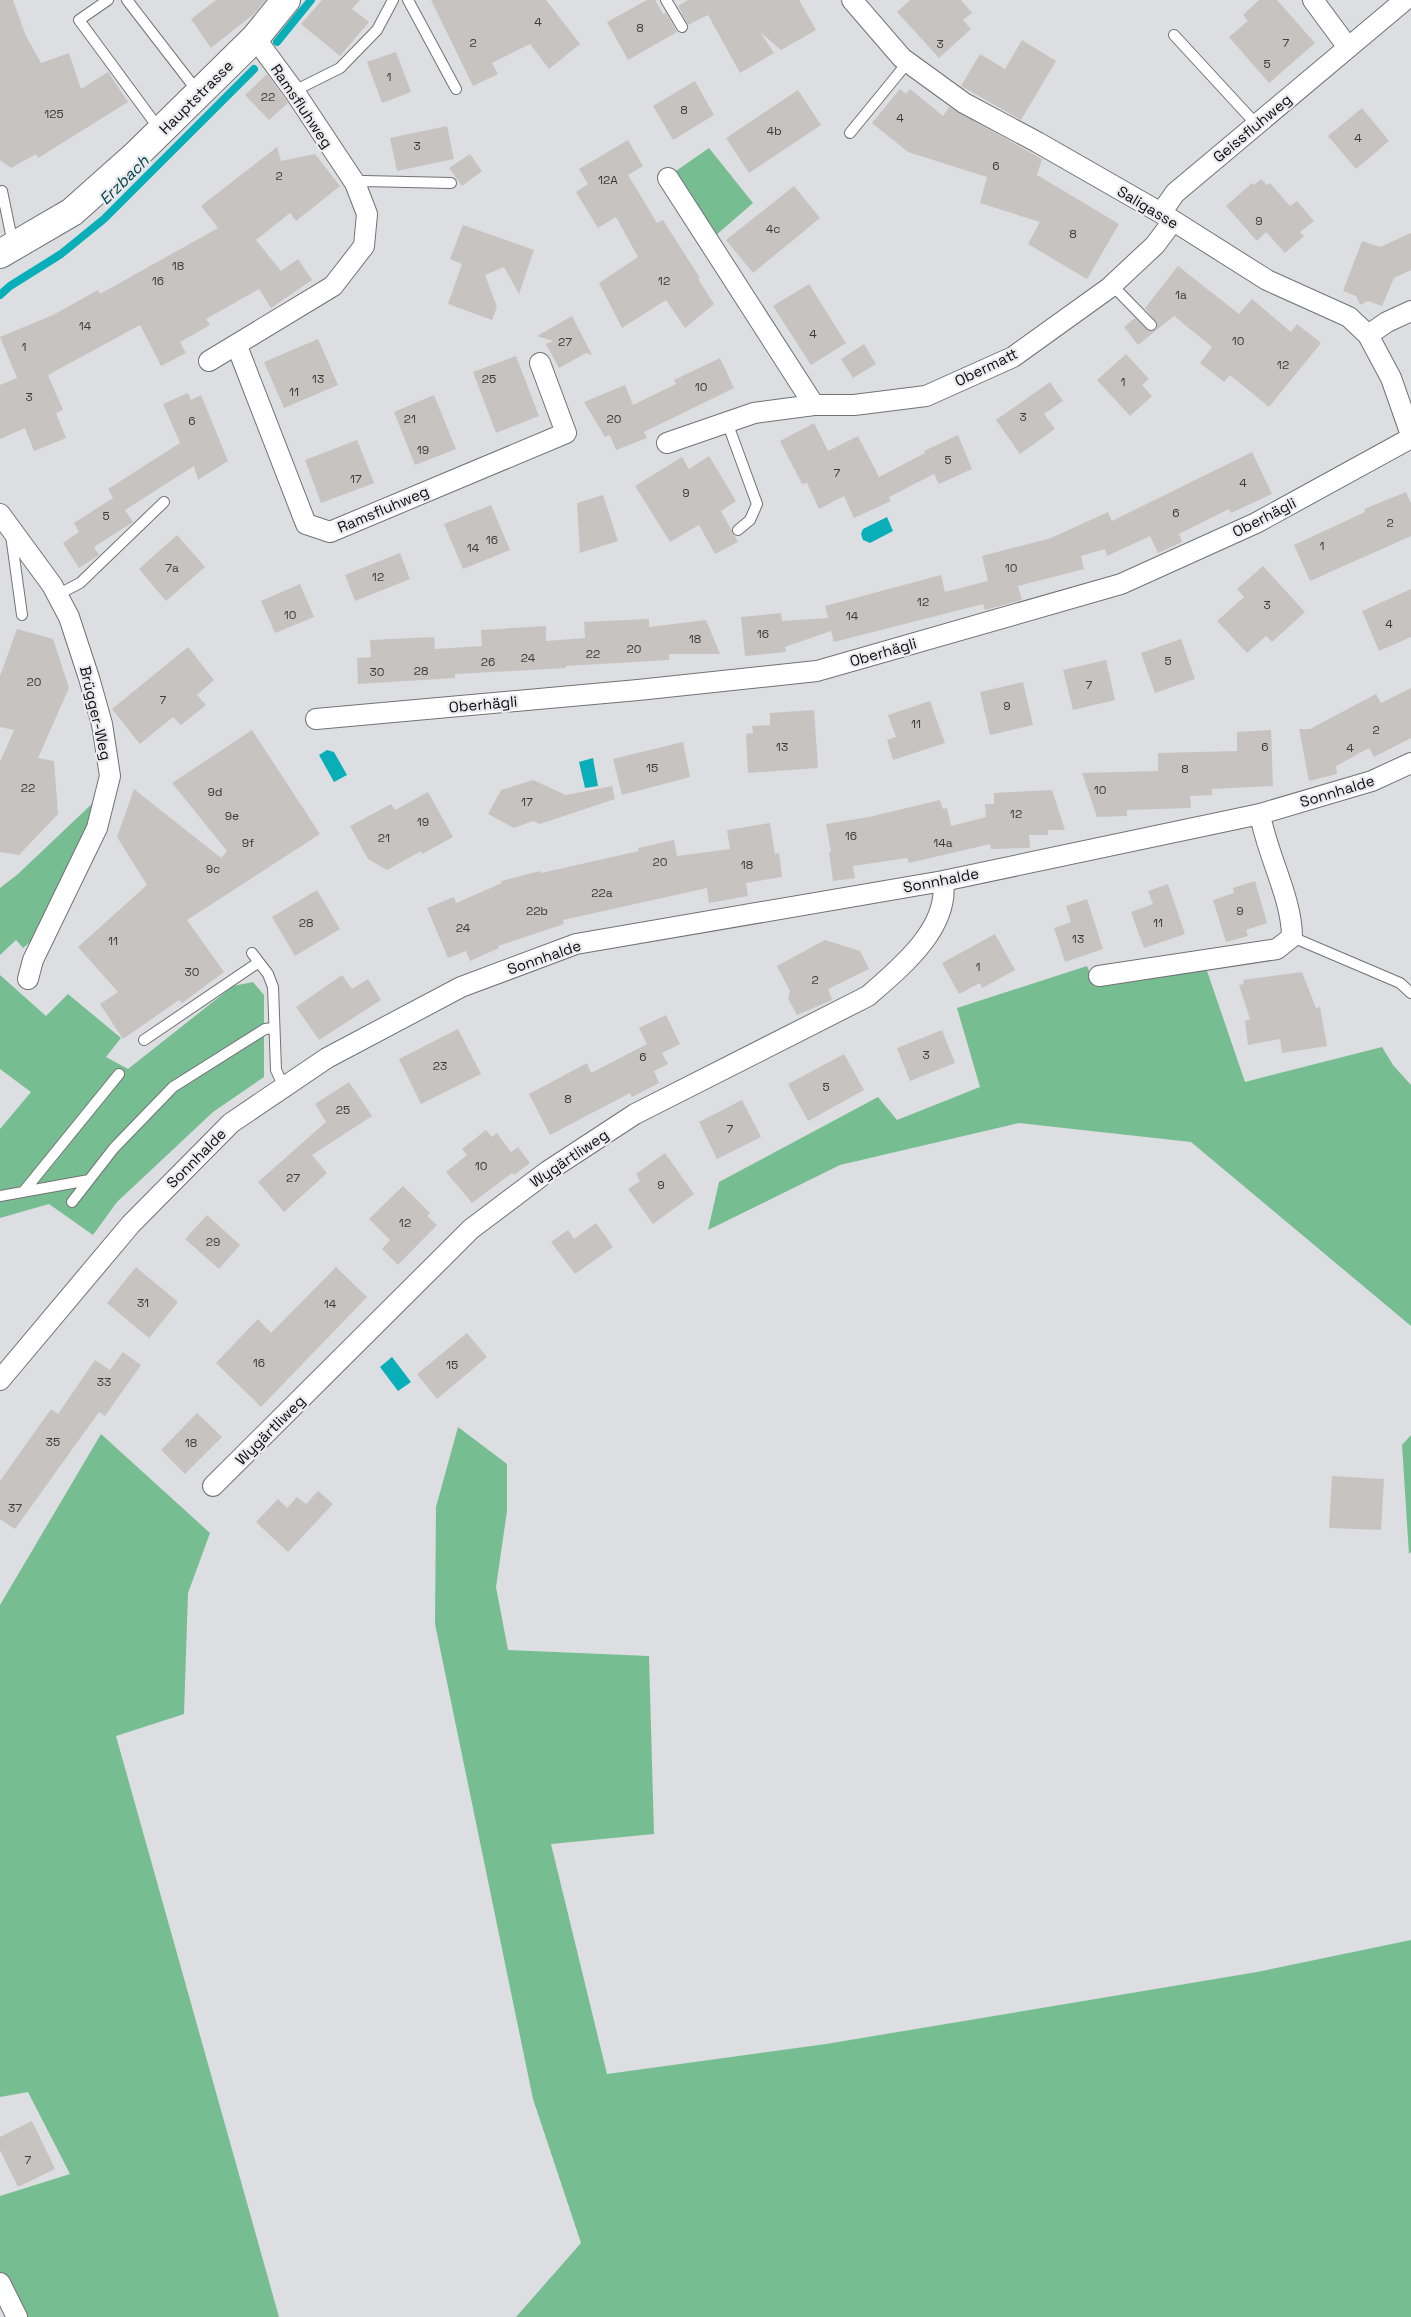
<svg xmlns="http://www.w3.org/2000/svg" width="1411" height="2317" font-family="'Space Grotesk',sans-serif">
  <rect width="100%" height="100%" fill="#dddee2"/>
  <path fill="#76be92" d="M709,148l44,55 -38,33 -42,-63z
    M96,800l-9,32 -57,110 -7,6 -7,-8 -16,15v-67l18,-14z
    M1205,965l40,117 137,-35 11,18 18,20v241l-220,-184 -172,-19 -179,42 -132,65 11,-48 159,-85 19,23 83,-33 -23,-79 130,-42 8,18z
    M0,975l46,41 22,-22 53,44 -15,19 22,12 105,-83 20,-4 11,13v82l-51,35 -96,90 -24,33 -44,-31 -49,14v-89l31,-37 -31,-23z
    M458,1427l49,37v47l-11,76 12,63 141,6 5,178 -103,10 56,230 219,-30 431,-72 154,-32v377h-895l65,-74 -48,-144 -98,-475 1,-117z
    M101,1434l109,99 -22,60 -4,121 -68,22 163,581h-262l-17,-37v-84l70,-22 -42,-82 -28,5v-492z
    M1411,1435v117l-2,2 -7,-109z"/>
  <path fill="#08aeb8" d="M887,517l6,14 -23,12 -7,-3 -2,-6 2,-5z
    M327,750l7,2 13,23 -13,7 -15,-27z
    M593,758l5,28 -13,2 -6,-26z
    M392,1357l19,25 -13,9 -18,-24z"/>
  <g fill="none" stroke-linecap="round" stroke-linejoin="round">
    <path stroke="#08aeb8" stroke-width="8" d="M277,42l34,-42
      M0,295l10,-9 51,-32 43,-35 150,-150"/>
  </g>
  <path fill="#c7c3c0" d="M0,0h13l13,36 15,27 28,-10 12,36 27,-17 20,30 -90,56 -2,-4 -25,14 -11,-8z
    M216,0h50l-11,13 -44,35 -20,-29z
    M322,0h38l-8,9 17,13 -29,34 -39,-32z
    M431,0h115l34,44 -31,25 -19,-25 -38,19 6,11 -25,12z
    M647,0h8l8,14 3,-1 11,19 -49,28 -21,-38z
    M688,0h111l17,30 -35,20 -21,-18 14,21 -34,20 -32,-58 -20,10 -10,-19z
    M910,0h51l11,13 -9,7 8,9 -32,29 -42,-46z
    M1259,0h18l38,43 -46,40 -40,-46 19,-16 -5,-6z
    M1022,40l34,21 -35,59 -60,-34 19,-32 25,15z
    M396,52l15,40 -29,11 -15,-41z
    M267,74l21,29 -19,17 -24,-25z
    M695,81l19,34 -41,25 -20,-34z
    M900,89l6,5 4,-5 33,27 6,-9 93,52 -5,16 82,49 -32,55 -59,-35 12,-22 -60,-19 7,-26 -79,-25 -36,-29z
    M798,90l23,35 -72,48 -23,-35z
    M1362,108l27,33 -33,28 -28,-33z
    M447,126l7,33 -57,12 -7,-33z
    M628,140l15,26 -15,9 29,48 6,-3 37,58 -2,1 16,25 -29,24 -19,-28 -44,28 -23,-45 39,-26 -22,-40 -18,11 -22,-36 12,-8 -9,-15z
    M277,147l4,14 34,-7 25,32 -44,35 -6,-8 -34,27 25,31 17,-12 14,21 -41,28 -12,-19 -53,30 4,6 -30,17 6,11 -25,13 -21,-41 -92,50 15,35 -7,3 10,25 -32,13 -9,-23 -25,11v-54l17,-7 -17,-41 53,-22 45,-25 2,4 118,-66 -17,-22z
    M470,154l12,17 -20,15 -13,-18z
    M1261,179l6,6 3,-2 20,23 7,-5 17,20 -14,11 4,4 -19,17 -19,-21 -9,9 -31,-35 26,-23 2,2z
    M794,186l26,32 -67,55 -27,-33z
    M463,225l71,25 -15,44 -15,-27 -19,8 12,32 -5,13 -44,-16 14,-40 -12,-5z
    M1411,233v37l-17,8 -12,28 -14,-5 -8,4 -4,-9 -13,-5 19,-50 18,6z
    M1178,266l61,48 13,-15 39,33 6,-8 24,19 -52,64 -39,-32 -6,7 -24,-19 12,-16 -38,-31 -36,29 -14,-18 11,-9 14,13 7,-1 1,-7 -12,-15z
    M809,284l37,59 -35,22 -38,-59z
    M572,316l20,39 -6,-2 -27,15 -13,-24 7,-3 -16,-5z
    M318,339l20,46 -54,23 -20,-46z
    M864,344l12,20 -23,14 -12,-19z
    M1126,354l23,25 -7,6 10,11 -22,20 -33,-36z
    M516,356l23,60 -43,17 -23,-61z
    M720,358l14,30 -90,44 3,6 -31,12 -6,-15 -5,2 -21,-35 41,-17 8,20 43,-21 -2,-4z
    M1050,382l13,19 -19,13 11,15 -35,25 -24,-34z
    M188,393l3,7 10,-5 27,66 -30,19 -4,-14 -69,44 8,12 -39,25 5,8 -20,13 -16,-25 16,-11 -5,-9 39,-25 -5,-9 72,-46 -17,-39z
    M434,395l22,54 -41,16 -21,-53z
    M814,423l14,28 30,-15 21,41 46,-24 -1,-2 34,-16 14,34 -33,15 -5,-10 -45,23 2,4 -37,17 -10,-22 -25,13 -12,-26 -5,1 -22,-43z
    M357,440l17,43 -53,20 -16,-43z
    M1252,452l20,42 -41,19 -2,-4 -50,25 3,8 -24,11 -8,-17 -43,20 -2,-7 -24,7 3,13 -66,17 4,14 -37,10 -2,-6 -149,38 -3,-11 -46,16 1,5 -41,4 -4,-39 40,-4 1,8 46,-3 -3,-12 116,-31 4,17 43,-11 -6,-25 69,-18 57,-26 4,9z
    M709,456l27,45 -15,10 17,31 -23,12 -16,-29 -29,17 -35,-56 47,-29 7,12z
    M1406,492l5,12v32l-101,45 -16,-36 71,-33 -1,-3z
    M603,495l15,46 -38,12 -3,-50z
    M491,505l19,45 -47,19 -19,-45z
    M177,535l28,32 -39,34 -27,-32z
    M400,553l10,26 -55,22 -10,-26z
    M1263,566l42,46 -33,30 -6,-6 -19,17 -30,-32 27,-24 -7,-8z
    M300,584l14,33 -39,16 -14,-32z
    M1411,589v48l-32,14 -17,-40z
    M649,619v8l57,-7 14,34h-51v6l-103,6v2l-111,6v4l-97,6 -1,-26 14,-1 -1,-17 64,-3 1,12 47,-3 -1,-16 65,-4v15l39,-3 -1,-16z
    M17,629l36,10 16,49 -31,70 16,3 4,53 -39,41 -19,-3v-90l14,-32 -14,-3v-51z
    M1181,639l14,40 -40,14 -14,-40z
    M188,647l26,33 -17,15 9,10 -25,20 -8,-8 -33,27 -28,-35z
    M1106,660l9,40 -42,10 -10,-40z
    M1023,682l10,43 -43,10 -10,-43z
    M1411,688v50l-37,19 -5,-9 -33,18 1,8 -28,7 -10,-52h11l66,-35 5,9z
    M930,701l15,42 -52,17 -6,-20 9,-3 -8,-22z
    M814,710l4,58 -70,5 -2,-39 7,-1 -1,-7 18,-1v-12z
    M252,730l68,104 -133,86 37,52 -42,31 -3,-3 -56,39 -23,-35 18,-12 -40,-45 69,-62 -30,-48 17,-48 87,69 6,-7 -55,-68z
    M1271,730l2,56 -61,3v6l-22,1 1,12 -64,2v6l-30,1 -15,-44 76,-2v-18l79,-2v-19z
    M683,742l7,35 -68,18 -9,-36z
    M533,780l33,15 46,-9 3,13 -75,25 -7,-3 -19,7 -26,-14 13,-24z
    M1052,790l13,40h-17v5h-19l1,13 -39,1 -1,-5 -81,19 -2,-5 -54,8 2,12 -22,3 -4,-28 2,-1 -5,-28 43,-7 71,-17 3,9 4,-1 4,18 35,-9 -1,-13h9v-11z
    M428,792l25,45 -31,17 -1,-3 -34,19 -19,-11 -18,-33 41,-22 4,6z
    M770,823l5,31 4,-1 3,24 -36,6 2,13 -39,7 -2,-15 -144,32 1,4 -66,22 1,2 -29,13 -4,-10 -18,7 -21,-50 27,-11 2,6 46,-20 -1,-2 39,-10 1,2 98,-22 -1,-3 36,-8 3,16 53,-7 -3,-19z
    M1255,881l12,42 -21,7 2,6 -22,6 -13,-42 21,-7 -1,-5z
    M1168,884l17,50 -41,14 -13,-36 22,-8 -5,-13z
    M317,890l23,39 -45,27 -23,-39z
    M1087,899l16,50 -38,13 -11,-34 17,-6 -5,-16z
    M995,934l20,36 -33,18 -2,-5 -21,11 -17,-31z
    M825,940l35,11 9,18 -41,20 4,11 -35,15 -9,-17 2,-7 -13,-25z
    M1302,972l14,36 4,-1 7,39 -45,7 -2,-14 -32,6 -3,-24 5,-2 -11,-34 5,-1 -1,-4z
    M342,975l10,14 16,-10 13,21 -62,40 -23,-33z
    M666,1015l14,29 -18,9 6,11 -14,7 5,12 -27,14 -2,-4 -80,42 -21,-41 58,-31 4,10 56,-29 -8,-16z
    M458,1029l23,45 -60,30 -22,-45z
    M942,1030l13,33 -45,18 -13,-33z
    M844,1054l20,36 -56,31 -20,-37z
    M349,1082l23,34 -60,39 15,18 -43,39 -26,-30 68,-60 -11,-18z
    M742,1100l19,37 -44,22 -18,-37z
    M486,1130l6,7 5,-4 14,19 7,-5 12,16 -16,12 -2,-2 -40,30 -26,-31 21,-17 -5,-6z
    M665,1153l29,41 -41,30 -25,-35 12,-8 -4,-7z
    M403,1186l27,27 -3,3 10,9 -39,40 -16,-16 8,-9 -21,-21z
    M207,1215l33,30 -21,24 -34,-30z
    M596,1223l17,24 -38,27 -24,-32 17,-12 6,9z
    M136,1267l42,35 -29,36 -42,-35z
    M336,1267l31,30 -106,110 -45,-44 42,-44 13,14z
    M467,1333l20,24 -50,42 -20,-25z
    M123,1352l18,13 -36,51 -6,-4 -84,117 -15,-10v-38l51,-72 7,5 37,-54 15,10z
    M197,1413l25,24 -37,37 -24,-24z
    M1332,1476l52,3 -3,51 -52,-2z
    M318,1491l15,13 -45,48 -32,-30 22,-23 9,9 10,-11 9,7z
    M32,2121l23,48 -37,18 -18,-37v-13z"/>
  <g fill="none" stroke-linecap="round" stroke-linejoin="round">
    <g stroke="#727276" stroke-width="12">
      <path id="service" d="M108,0l-29,20 81,110
        M127,0l71,92
        M408,0l48,89
        M666,0l16,27
        M1174,35l82,89
        M294,91l46,-23 37,-38 16,-30
        M850,133l58,-71
        M355,183l9,-2 87,2
        M0,192l2,-1 11,53
        M1112,285l39,40
        M727,422l30,82 -7,16 -12,10
        M11,535l11,80
        M57,595l23,-12 84,-81
        M1292,937l108,46 11,10
        M252,953l16,21 5,13 3,83 8,17
        M144,1040l115,-78
        M24,1191l95,-117
        M0,1196l89,-16
        M72,1202l42,-54 59,-61 92,-58 8,-1"/>
    </g>
    <g stroke="#727276" stroke-width="22">
      <path id="minor" d="M852,0l50,58 62,45 73,39 124,71 106,67 82,37 19,18 23,43 20,57
        M1313,0l34,46
        M668,178l146,227
        M1161,213l14,-20 230,-193
        M1368,335l19,-13 24,-11
        M237,346l69,178 24,8 236,-99 -26,-70
        M209,361l124,-75 31,-40 3,-32 -12,-31 -61,-92 -39,-53
        M667,443l87,-30 60,-8h40l72,-9 87,-39 96,-69 46,-43 18,-24
        M0,514l52,71 17,32 20,61 13,46 8,52 -13,52 -64,132 -5,19
        M316,719l322,-29 179,-19 304,-87 135,-61 155,-85
        M1099,976l178,-27 15,-12c0,-39 -25,-82 -32,-123
        M0,1380l131,-156 100,-101 96,-65 134,-71 115,-43 367,-63 317,-67 112,-33 39,-18
        M213,1486l258,-257 77,-58 87,-57 233,-118c32,-28 82,-68 75,-115
        M0,2283l17,34"/>
    </g>
    <g stroke="#727276" stroke-width="30">
      <path id="secondary" d="M0,254l72,-42 64,-57 119,-117 31,-38"/>
    </g>
    <use href="#service" stroke="#fff" stroke-width="10"/>
    <use href="#minor" stroke="#fff" stroke-width="20"/>
    <use href="#secondary" stroke="#fff" stroke-width="28"/>
  </g>
  <g text-anchor="middle" dominant-baseline="central" stroke-width="4.5" stroke-linejoin="round" paint-order="stroke">
    <g font-size="12" fill="#3c3b3b">
      <text x="538" y="22">4</text>
      <text x="640" y="28">8</text>
      <text x="473" y="43">2</text>
      <text x="1286" y="43">7</text>
      <text x="940" y="44">3</text>
      <text x="1267" y="64">5</text>
      <text x="389" y="77">1</text>
      <text x="268" y="97">22</text>
      <text x="684" y="110">8</text>
      <text x="54" y="114">125</text>
      <text x="900" y="118">4</text>
      <text x="774" y="131">4b</text>
      <text x="1358" y="138">4</text>
      <text x="417" y="146">3</text>
      <text x="996" y="166">6</text>
      <text x="279" y="176">2</text>
      <text x="608" y="180">12A</text>
      <text x="1259" y="221">9</text>
      <text x="773" y="229">4c</text>
      <text x="1073" y="234">8</text>
      <text x="178" y="266">18</text>
      <text x="158" y="281">16</text>
      <text x="664" y="281">12</text>
      <text x="1181" y="295">1a</text>
      <text x="85" y="326">14</text>
      <text x="813" y="334">4</text>
      <text x="1238" y="341">10</text>
      <text x="565" y="342">27</text>
      <text x="24" y="347">1</text>
      <text x="1283" y="365">12</text>
      <text x="318" y="379">13</text>
      <text x="489" y="379">25</text>
      <text x="1123" y="382">1</text>
      <text x="701" y="387">10</text>
      <text x="294" y="392">11</text>
      <text x="29" y="397">3</text>
      <text x="1023" y="417">3</text>
      <text x="410" y="419">21</text>
      <text x="614" y="419">20</text>
      <text x="192" y="421">6</text>
      <text x="423" y="450">19</text>
      <text x="948" y="460">5</text>
      <text x="837" y="473">7</text>
      <text x="356" y="479">17</text>
      <text x="1243" y="483">4</text>
      <text x="686" y="493">9</text>
      <text x="1176" y="513">6</text>
      <text x="106" y="516">5</text>
      <text x="1390" y="523">2</text>
      <text x="492" y="540">16</text>
      <text x="1322" y="546">1</text>
      <text x="473" y="548">14</text>
      <text x="172" y="568">7a</text>
      <text x="1011" y="568">10</text>
      <text x="378" y="577">12</text>
      <text x="923" y="602">12</text>
      <text x="1267" y="605">3</text>
      <text x="290" y="615">10</text>
      <text x="852" y="616">14</text>
      <text x="1389" y="624">4</text>
      <text x="763" y="634">16</text>
      <text x="695" y="639">18</text>
      <text x="634" y="649">20</text>
      <text x="593" y="654">22</text>
      <text x="528" y="658">24</text>
      <text x="1168" y="661">5</text>
      <text x="488" y="662">26</text>
      <text x="421" y="671">28</text>
      <text x="377" y="672">30</text>
      <text x="34" y="682">20</text>
      <text x="1089" y="685">7</text>
      <text x="163" y="700">7</text>
      <text x="1007" y="706">9</text>
      <text x="916" y="724">11</text>
      <text x="1376" y="730">2</text>
      <text x="782" y="747">13</text>
      <text x="1265" y="747">6</text>
      <text x="1350" y="748">4</text>
      <text x="652" y="768">15</text>
      <text x="1185" y="769">8</text>
      <text x="28" y="788">22</text>
      <text x="1100" y="790">10</text>
      <text x="215" y="792">9d</text>
      <text x="527" y="802">17</text>
      <text x="1016" y="814">12</text>
      <text x="232" y="816">9e</text>
      <text x="423" y="822">19</text>
      <text x="851" y="836">16</text>
      <text x="384" y="838">21</text>
      <text x="248" y="843">9f</text>
      <text x="943" y="843">14a</text>
      <text x="660" y="862">20</text>
      <text x="747" y="865">18</text>
      <text x="213" y="869">9c</text>
      <text x="602" y="893">22a</text>
      <text x="537" y="911">22b</text>
      <text x="1240" y="911">9</text>
      <text x="306" y="923">28</text>
      <text x="1158" y="923">11</text>
      <text x="463" y="928">24</text>
      <text x="1078" y="939">13</text>
      <text x="113" y="941">11</text>
      <text x="978" y="967">1</text>
      <text x="192" y="972">30</text>
      <text x="815" y="980">2</text>
      <text x="926" y="1055">3</text>
      <text x="643" y="1057">6</text>
      <text x="440" y="1066">23</text>
      <text x="826" y="1087">5</text>
      <text x="568" y="1099">8</text>
      <text x="343" y="1110">25</text>
      <text x="730" y="1129">7</text>
      <text x="481" y="1166">10</text>
      <text x="293" y="1178">27</text>
      <text x="661" y="1185">9</text>
      <text x="405" y="1223">12</text>
      <text x="213" y="1242">29</text>
      <text x="143" y="1303">31</text>
      <text x="330" y="1304">14</text>
      <text x="259" y="1363">16</text>
      <text x="452" y="1365">15</text>
      <text x="104" y="1382">33</text>
      <text x="53" y="1442">35</text>
      <text x="191" y="1443">18</text>
      <text x="15" y="1508">37</text>
      <text x="28" y="2160">7</text>
    </g>
    <g font-size="15" fill="#0e0e0f" stroke="#ebebef">
      <text transform="translate(196 97) rotate(-45)">Hauptstrasse</text>
      <text transform="translate(302 106) rotate(56)">Ramsfluhweg</text>
      <text transform="translate(1252 128) rotate(-40)">Geissfluhweg</text>
      <text transform="translate(1148 207) rotate(31)">Saligasse</text>
      <text transform="translate(986 367) rotate(-26)">Obermatt</text>
      <text transform="translate(383 509) rotate(-23)">Ramsfluhweg</text>
      <text transform="translate(1264 517) rotate(-27)">Oberhägli</text>
      <text transform="translate(883 652) rotate(-16)">Oberhägli</text>
      <text transform="translate(483 704) rotate(-5)">Oberhägli</text>
      <text transform="translate(96 713) rotate(77)">Brügger-Weg</text>
      <text transform="translate(1337 791) rotate(-17)">Sonnhalde</text>
      <text transform="translate(941 880) rotate(-11)">Sonnhalde</text>
      <text transform="translate(544 957) rotate(-19)">Sonnhalde</text>
      <text transform="translate(196 1158) rotate(-45)">Sonnhalde</text>
      <text transform="translate(569 1158) rotate(-34)">Wygärtliweg</text>
      <text transform="translate(270 1430) rotate(-45)">Wygärtliweg</text>
    </g>
    <g font-size="16" font-style="italic" fill="#034347" stroke="#ebebef">
      <text transform="translate(124 180) rotate(-45)">Erzbach</text>
    </g>
  </g>
</svg>
